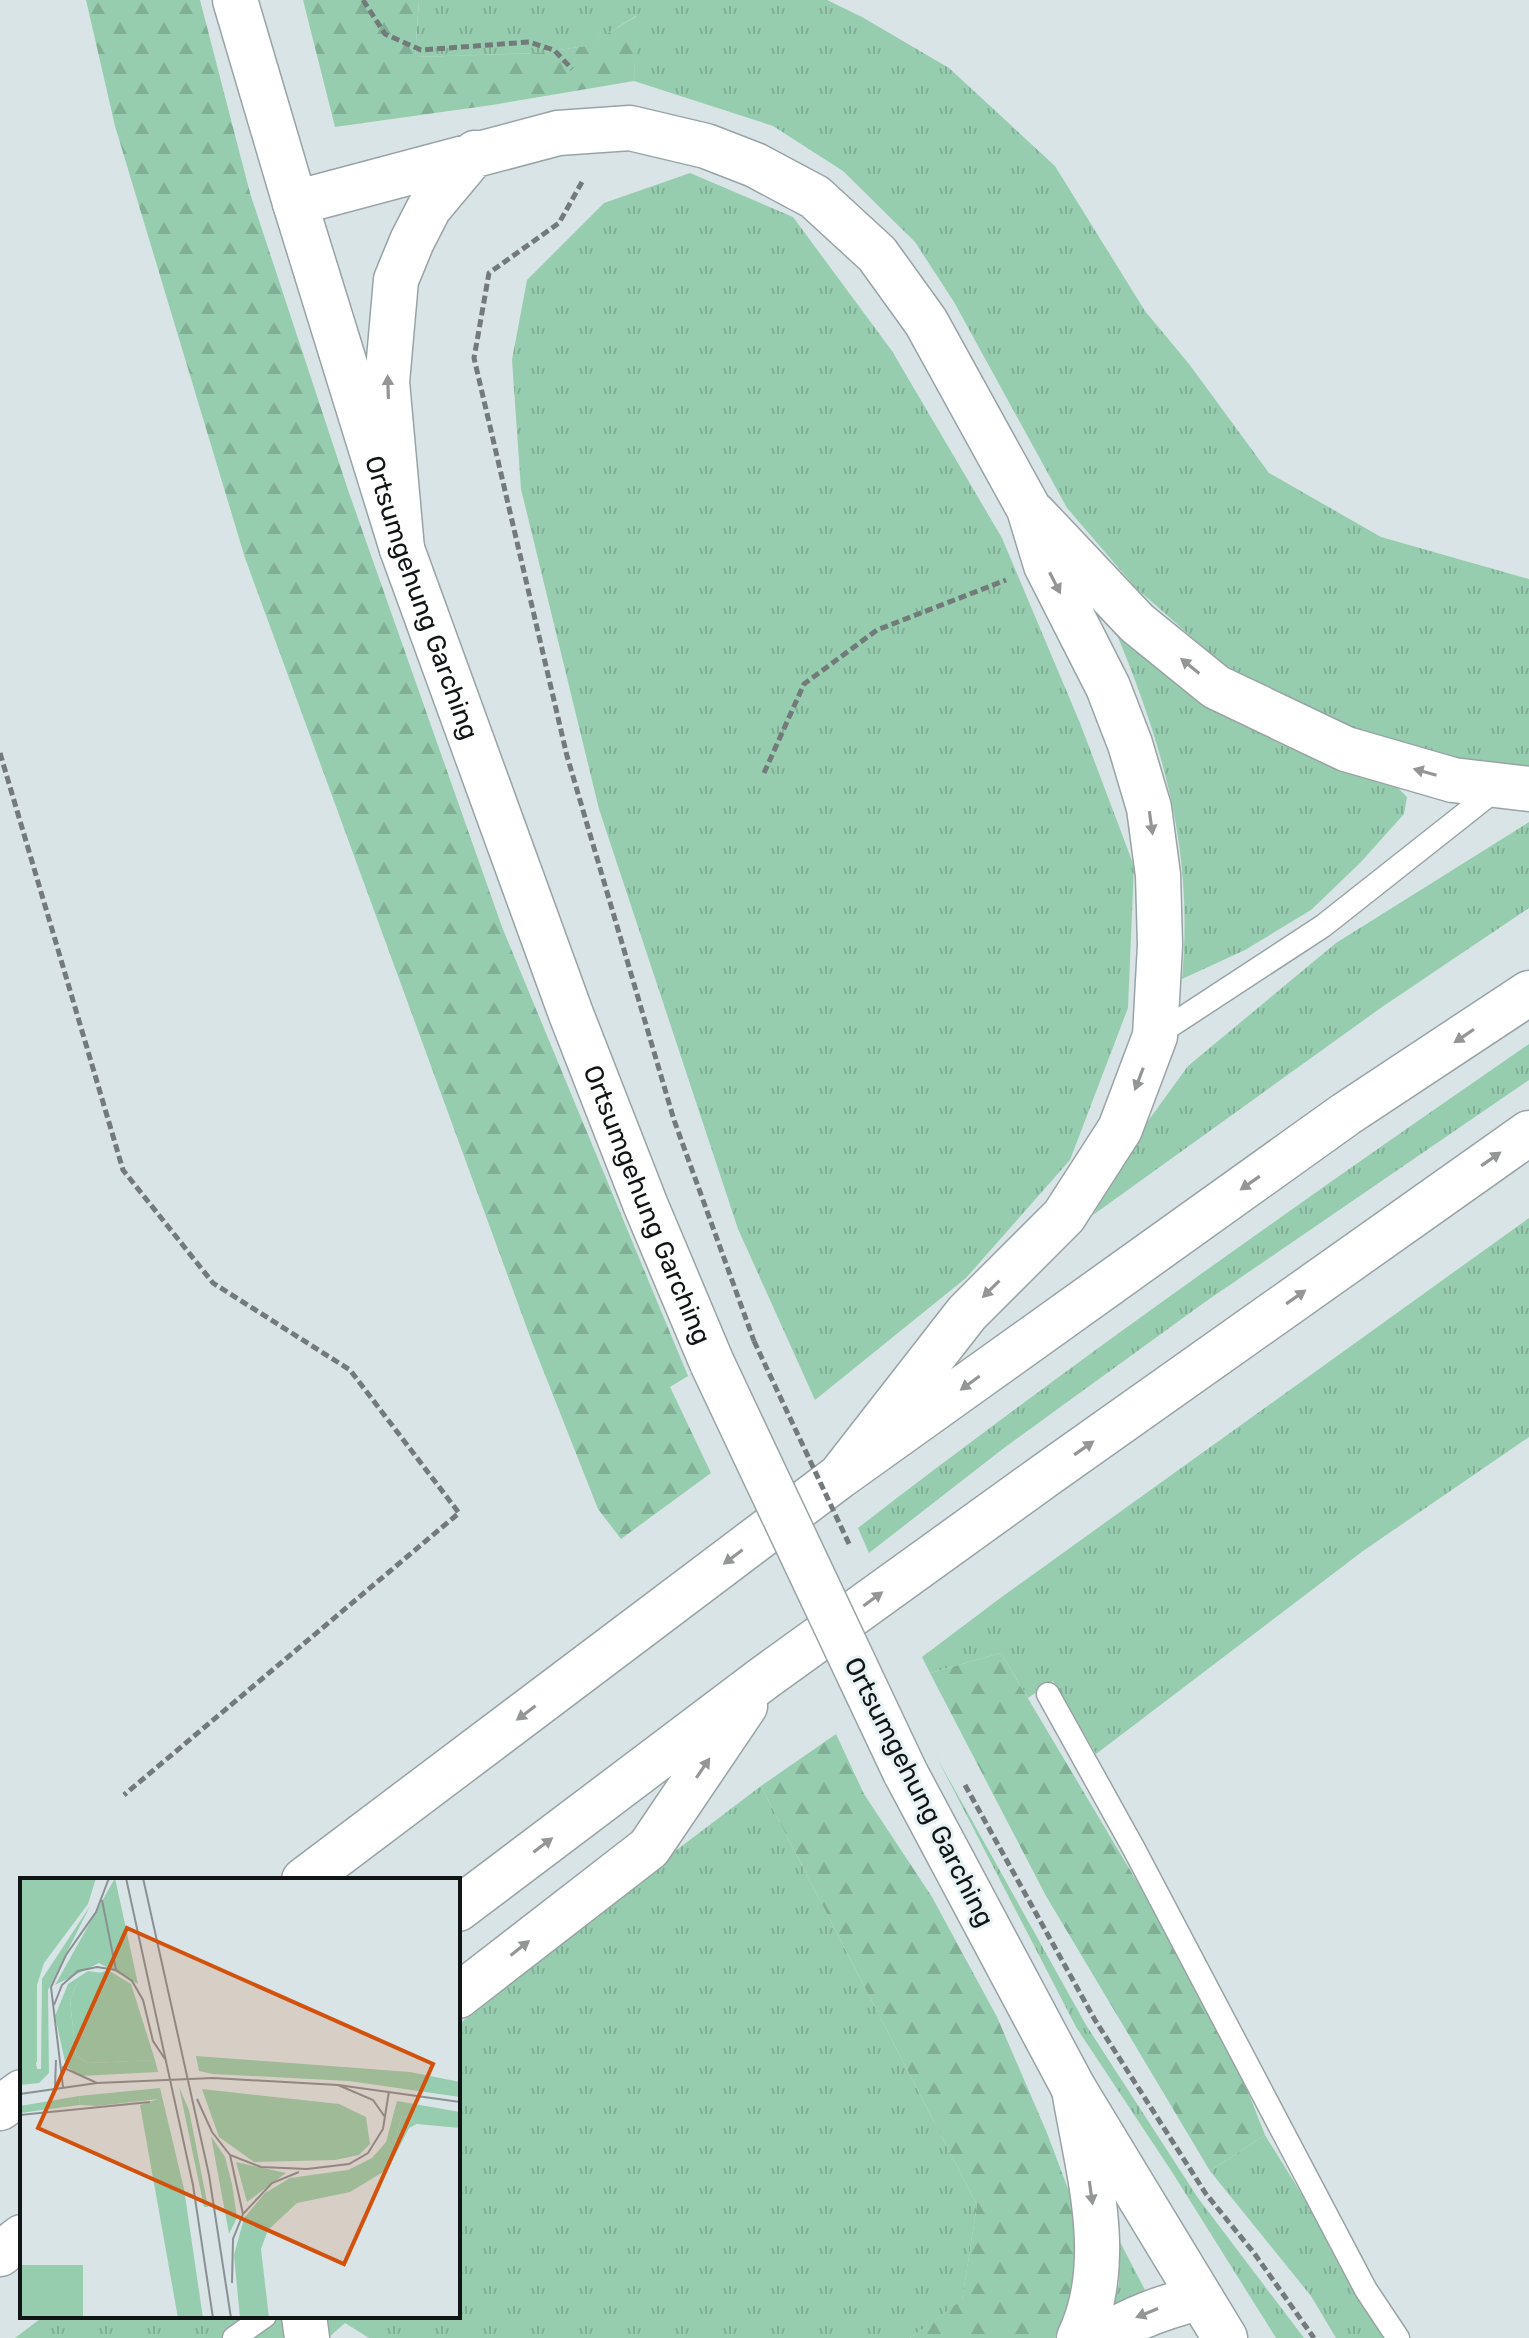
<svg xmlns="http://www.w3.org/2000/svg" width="1529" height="2338" font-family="Rubik,sans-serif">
  <defs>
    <pattern id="grass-tufts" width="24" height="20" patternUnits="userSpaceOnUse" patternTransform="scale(2)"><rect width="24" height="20" fill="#97cdaf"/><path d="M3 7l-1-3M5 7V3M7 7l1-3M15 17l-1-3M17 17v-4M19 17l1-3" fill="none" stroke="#81af96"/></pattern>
    <pattern id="forest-firs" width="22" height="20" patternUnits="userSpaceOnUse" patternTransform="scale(2)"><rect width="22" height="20" fill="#97cdaf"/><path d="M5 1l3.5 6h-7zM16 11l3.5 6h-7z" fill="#81af96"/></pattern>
  </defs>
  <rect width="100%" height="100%" fill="#d9e4e7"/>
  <path fill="url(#grass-tufts)" d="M419,0h408l35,17 87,51 106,98 90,145 44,53 80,109 112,64 148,42v190l-81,-11 -65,-17 -82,-35 -81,-44 -85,-75 -68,-79 -113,-206 -39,-60 -72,-71 -70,-45 -139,-45 2,-65 -49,30 -50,7 -122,4z
    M690,173l103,44 99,134 110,187 78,185 54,143 -6,142 -58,152 -104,118 -151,122 -77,-171 -139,-420 -78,-320 -9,-129 15,-80 77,-77z
    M1113,625l211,134 73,28 10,10 -3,17 -44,49 -49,47 -66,40 -63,29c12,-130 -19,-234 -69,-354z
    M1529,822v86l-147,99 -289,208 55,-94 40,-55 148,-123z
    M1529,1044v36l-324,222 -201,146 -135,105 -11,-25c219,-169 444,-327 671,-484z
    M1529,1218v219l-166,114 -267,203 -43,-73 -25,17 -27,-45 -71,20 -8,-16 81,-61z
    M936,1756l150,269 112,173 106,140h-28l-104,-166 -96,-145z
    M761,1786l216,419 -15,96 -52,37h-541l-24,-15 -17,15 -5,-22h135v-290l47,-46z
    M1265,2135l126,203h-55l-25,-42 -101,-125z
    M1119,2240l26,50 -35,16 9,-22z
    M44,2316h241l2,22h-272z"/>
  <path fill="url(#forest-firs)" d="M86,0h114l50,193 98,297 154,437 186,449 -18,11 41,86 -90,66 -23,-30 -66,-167 -287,-784 -130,-432z
    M303,0h116l-4,57 122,-4 49,-7 51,-30 -3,65 -142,24 -157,22z
    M1001,1653l220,370 44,112 -55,36 -164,-275 -116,-223z
    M836,1734l28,60 68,103 65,120 50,116 32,85 -2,61 -22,59h-145l52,-38 15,-95 -216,-419z"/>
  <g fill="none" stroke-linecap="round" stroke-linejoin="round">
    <g stroke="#99a3a5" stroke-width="25">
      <path id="lane" d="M1155,1036l168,-110 176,-139
        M1048,1694l86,155 232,441 32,48
        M234,2338l31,-22"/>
    </g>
    <g stroke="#99a3a5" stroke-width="47">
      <g id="secondary">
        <path id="s1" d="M235,0l60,203 107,346 169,465 75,192 66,157"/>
        <path d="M905,1772l169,317 151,249"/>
      </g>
    </g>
    <g stroke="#99a3a5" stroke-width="47">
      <path id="highway" d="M295,203l263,-70 72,-5 76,18 49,19 60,32 62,57 49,68 103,187 17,56 62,122 22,57 19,64 9,67 2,70 -5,91 -35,93 -56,87 -97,97 -127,163
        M1034,514l103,109 79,64 130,62 107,31 76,9
        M402,549l-15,-167 9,-102 16,-39 17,-33 46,-55
        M304,1880l536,-404 506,-362 183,-121
        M458,1909l306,-231 283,-204 482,-341
        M458,1996l191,-148 96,-142
        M1074,2089c13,80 42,172 5,249
        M0,2108l22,-16
        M0,2254l22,-17
        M304,2316l3,22
        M1100,2338c32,-20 63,-31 99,-40"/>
    </g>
    <path stroke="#737a7c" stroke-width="5" stroke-dasharray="8 4" stroke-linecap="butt" d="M363,0l22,34 36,16 108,-8 25,8 18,19
      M582,182l-23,41 -70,50 -15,85 93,398 107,364 80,221
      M0,753l123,417 90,113 137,87 109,143 -335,282
      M764,773l40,-89 73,-54 129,-50
      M965,1785l130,235 111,174 48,59 60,85"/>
    <use href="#lane" stroke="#fff" stroke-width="22"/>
    <use href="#secondary" stroke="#fff" stroke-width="44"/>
    <use href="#highway" stroke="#fff" stroke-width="44"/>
    <g stroke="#99a3a5" stroke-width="47" stroke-linecap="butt">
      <path id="secondary-bridge" d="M712,1363l193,409"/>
    </g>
    <path stroke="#737a7c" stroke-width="5" stroke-dasharray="8 4" stroke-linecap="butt" d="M754,1341l96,205"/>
    <use href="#secondary-bridge" stroke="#fff" stroke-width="44"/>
  </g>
  <defs><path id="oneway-solid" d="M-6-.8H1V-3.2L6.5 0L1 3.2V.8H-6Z" transform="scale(2)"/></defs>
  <g fill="#949696">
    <use href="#oneway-solid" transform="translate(388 387) rotate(-92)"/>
    <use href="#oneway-solid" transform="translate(1055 583) rotate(63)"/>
    <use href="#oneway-solid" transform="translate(1190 666) rotate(-141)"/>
    <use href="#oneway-solid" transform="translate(1425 772) rotate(-164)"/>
    <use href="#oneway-solid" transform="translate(1151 823) rotate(82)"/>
    <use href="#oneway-solid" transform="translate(1464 1036) rotate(146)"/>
    <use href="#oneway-solid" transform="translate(1139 1079) rotate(111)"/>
    <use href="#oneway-solid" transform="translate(1491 1159) rotate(-35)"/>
    <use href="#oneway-solid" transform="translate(1250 1183) rotate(145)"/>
    <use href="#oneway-solid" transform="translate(991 1289) rotate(135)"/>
    <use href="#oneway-solid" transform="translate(1296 1297) rotate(-35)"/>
    <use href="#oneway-solid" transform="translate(970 1383) rotate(144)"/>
    <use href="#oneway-solid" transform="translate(1084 1448) rotate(-35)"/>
    <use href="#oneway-solid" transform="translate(733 1557) rotate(143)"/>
    <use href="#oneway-solid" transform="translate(873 1599) rotate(-36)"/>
    <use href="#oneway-solid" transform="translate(526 1713) rotate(143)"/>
    <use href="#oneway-solid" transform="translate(703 1768) rotate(-56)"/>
    <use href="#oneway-solid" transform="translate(543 1845) rotate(-37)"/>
    <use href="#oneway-solid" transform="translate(520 1948) rotate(-38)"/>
    <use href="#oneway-solid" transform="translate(1091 2193) rotate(82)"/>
    <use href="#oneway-solid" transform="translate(1147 2313) rotate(158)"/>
  </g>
  <g text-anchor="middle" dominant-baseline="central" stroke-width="6" stroke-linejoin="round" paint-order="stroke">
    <g font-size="26" fill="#111515" stroke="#e6f2f4">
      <text stroke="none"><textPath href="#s1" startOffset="626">Ortsumgehung Garching</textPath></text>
      <text stroke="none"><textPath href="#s1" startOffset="1274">Ortsumgehung Garching</textPath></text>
      <text transform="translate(919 1792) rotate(63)">Ortsumgehung Garching</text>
    </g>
  </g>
  <g transform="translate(20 1878)">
    <rect width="440" height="440" fill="#d9e4e7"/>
    <path d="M95,0l23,106 -39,-21 -44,22zM88,92l23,14 24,76 -67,3 -12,-7 -6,-56 8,-19zM159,209l10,23 19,97h-4zM140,210l24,101 19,129h-25l-38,-213 18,-6zM182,211l137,15 27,13 4,27 -11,11 -24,5 -81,2 -35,-25zM59,218l1,9 -60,8v-7zM382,237l15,9 -8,4 -21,41 -38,23 -53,11 -29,27 -7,19 8,69h-29l-6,-63 10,-37 21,-25 25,-15 58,-8 24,-12 14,-16 8,4zM191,258l14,21 7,27 5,34 -8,16zM216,284l50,11 -39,29z" fill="#97cdaf"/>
    <path d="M70,28l-42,84 1,83 -10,10 -19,2v-63l13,25 4,22h4l1,-90zM68,93l21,3 -31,7 -8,19 6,56 12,7 67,-3 3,12 -78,4 -14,-10 -11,-50 13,-32zM176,178l214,16 50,10v15l-111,-16 -136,-7 -14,-3zM140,210l-1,11 -62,7 -17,-1 -1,-9zM377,223l63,11v16l-43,-4 -15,-9 -8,31 -8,-4z" fill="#97cdaf"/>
    <path d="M0,0h76l-8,26 -44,59 -7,22v77l-17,5z" fill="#97cdaf"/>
    <path d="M0,387h63v53h-63z" fill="#97cdaf"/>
    <path fill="none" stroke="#899193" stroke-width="2" d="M106,0l67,307 20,133M123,0l66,297 22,143M82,22l14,70M34,127l8,-20 16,-14 19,-4 19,3 16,11 11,19 10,41 12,18M42,189l35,16M318,207l35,15 12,17M43,209l-12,-100 15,-32 30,-43 13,-34M35,210l1,-28M0,216l77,-11 116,-5 125,7 122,17M177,221l15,33 18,23 31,12 46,2 42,-5 19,-11 15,-24 6,-38M0,237l130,-13M210,277l13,59M212,405l1,-44 10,-25 29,-31 27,-11"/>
    <path fill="#d2520d" fill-opacity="0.15" stroke="#d2520d" stroke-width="4" d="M107,50l306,136 -89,200 -306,-136z"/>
    <rect width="440" height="440" fill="none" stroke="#111515" stroke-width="4"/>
  </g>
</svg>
